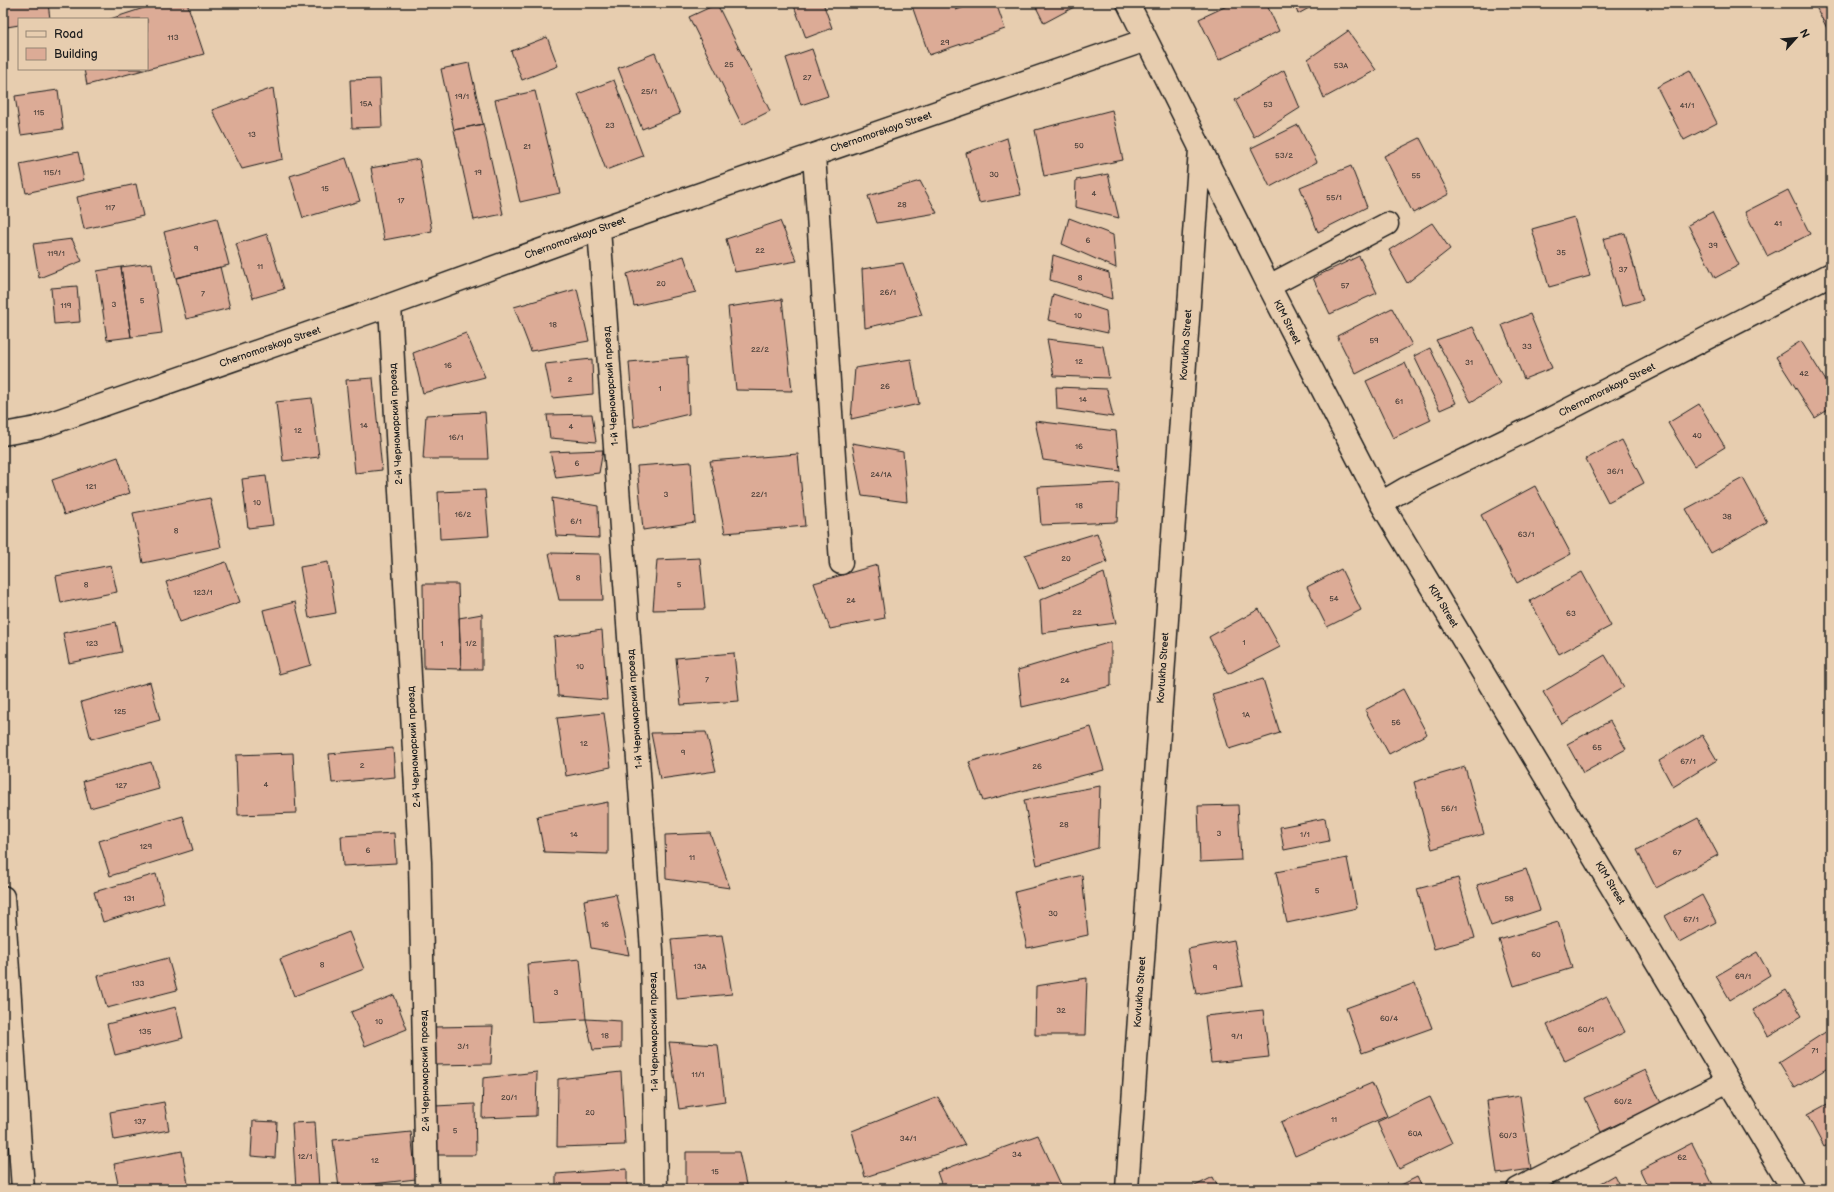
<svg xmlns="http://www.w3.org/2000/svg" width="1834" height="1192" font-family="'Balsamiq Sans',sans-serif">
  <rect width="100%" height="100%" fill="#e7cdaf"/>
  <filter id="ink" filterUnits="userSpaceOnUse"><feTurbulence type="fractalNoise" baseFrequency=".025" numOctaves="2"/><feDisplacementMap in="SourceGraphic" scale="8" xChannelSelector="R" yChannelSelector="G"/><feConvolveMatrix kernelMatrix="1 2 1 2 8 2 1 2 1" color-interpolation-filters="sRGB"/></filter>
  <g filter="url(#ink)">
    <path fill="#dcab96" stroke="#1c1c1c" d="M3,3h45l2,16h-31v6l-12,2z
      M159,3h28l17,51 -117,31 -3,-16h63v-50h-37z
      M793,3h30l9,25 -26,10z
      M911,3h43l2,7 21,-7h19l9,26 -76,26z
      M1034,3h38l2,4 -30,16z
      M1233,3h33l13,28 -60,29 -20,-41z
      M1294,3h24l-20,11z
      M1814,3h17v33z
      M717,4l53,107 -28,14 -53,-108z
      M1348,31l28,39 -52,28 -16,-39z
      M547,37l11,29 -36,14 -11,-29z
      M812,49l16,47 -27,9 -15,-47z
      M655,53l25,61 -38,15 -24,-61z
      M469,63l14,61 -29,6 -13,-61z
      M1284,70l16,38 -46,29 -19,-37z
      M1690,70l27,53 -33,17 -27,-53z
      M380,79l2,48 -30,1 -2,-48z
      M614,80l29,76 -37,14 -28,-76z
      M273,88l10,71 -41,10 -30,-59z
      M58,90l5,39 -42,6 -6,-39z
      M535,91l25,102 -40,9 -25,-102z
      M1112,110l11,50 -79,16 -9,-46z
      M483,124l20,90 -29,6 -20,-90z
      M1298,125l19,37 -47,25 -19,-39z
      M1007,138l14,57 -42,8 -13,-50z
      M1420,138l29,56 -36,19 -29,-57z
      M78,152l6,28 -58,13 -6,-29z
      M346,158l14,43 -57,17 -13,-42z
      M419,159l13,72 -48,9 -13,-72z
      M1351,166l16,41 -49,25 -18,-45z
      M1108,174l11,44 -44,-11 1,-27z
      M920,181l17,32 -60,10 -9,-27z
      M136,184l7,32 -59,13 -7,-32z
      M1788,190l22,44 -43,22 -22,-44z
      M1712,212l27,53 -24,13 -27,-53z
      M1574,217l16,59 -41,11 -17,-58z
      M217,218l12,47 -53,13 -12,-46z
      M1069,218l44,17 3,33 -54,-24z
      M780,221l17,40 -62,11 -9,-33z
      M1432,223l18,26 -43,34 -18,-33z
      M1625,233l18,67 -21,6 -19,-67z
      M267,234l17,55 -31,9 -17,-54z
      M72,239l10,22 -43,17 -6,-34z
      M1053,255l56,18 3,26 -62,-19z
      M684,256l12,36 -62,14 -7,-32z
      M1359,256l18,37 -47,21 -17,-36z
      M152,263l10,70 -31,4 -10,-70z
      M903,263l19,52 -57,13 -3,-59z
      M121,267l10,70 -24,3 -10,-69z
      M220,267l10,41 -44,11 -10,-41z
      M77,286l3,36 -26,2 -3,-36z
      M577,289l12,52 -58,10 -17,-44z
      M1053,294l53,17 2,22 -60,-13z
      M782,299l10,92 -56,-1 -8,-83z
      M1392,308l20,37 -56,29 -19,-38z
      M1530,314l22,54 -28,11 -22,-54z
      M1473,327l27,57 -29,18 -35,-62z
      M466,333l19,44 -62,16 -10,-40z
      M1047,339l56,7 6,32 -55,-2z
      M1801,341l30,48v19l-16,10 -39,-61z
      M1430,348l26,55 -16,7 -26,-54z
      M687,357l2,57 -55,13 -5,-65z
      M592,359l1,35 -41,4 -7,-34z
      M911,359l8,45 -68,15 4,-51z
      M1405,363l26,57 -38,18 -27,-57z
      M373,378l9,92 -27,3 -9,-93z
      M1056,387l51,2 6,28 -56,-8z
      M312,398l7,59 -36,4 -7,-59z
      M1699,404l26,43 -31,19 -26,-43z
      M485,412l3,47h-65l3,-44z
      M592,414l4,28 -46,-4 -3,-23z
      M1035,421l81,10 4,40 -77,-11z
      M1622,440l22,43 -36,19 -22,-43z
      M852,443l51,9 4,50 -45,-6z
      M603,450l-4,23 -43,5 -6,-26z
      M798,454l7,72 -80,7 -15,-72z
      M118,457l12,36 -66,22 -12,-35z
      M691,462l4,60 -52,8 -6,-64z
      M266,476l7,49 -25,3 -6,-49z
      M1743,478l24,44 -56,31 -25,-44z
      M1119,483l-2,39 -76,3 -3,-38z
      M1535,486l36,68 -54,29 -36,-68z
      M485,490l4,46 -49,3 -2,-47z
      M210,498l11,49 -78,16 -10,-50z
      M552,498l46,8 1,32 -43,-2z
      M1097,533l10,29 -68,27 -14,-34z
      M549,553l51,1 3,46h-44z
      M700,558l5,51 -52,1 4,-50z
      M226,562l14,40 -60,20 -14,-40z
      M328,562l8,51 -27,5 -9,-51z
      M111,565l6,27 -56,11 -5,-27z
      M877,565l8,53 -55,11 -16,-46z
      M1341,569l20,41 -34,17 -20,-40z
      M1582,572l29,54 -52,28 -29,-53z
      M1104,573l12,50 -74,10 -2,-33z
      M423,584h35l3,85 -37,-1z
      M295,602l16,63 -32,9 -16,-64z
      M1259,609l21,38 -52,27 -19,-37z
      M482,614v55h-21l-2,-51z
      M116,622l6,30 -53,11 -6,-30z
      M602,630l5,70 -49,-4 -4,-59z
      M1111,642v44l-89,21 -4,-37z
      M734,653l5,48 -58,4 -5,-47z
      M1605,655l19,32 -62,37 -19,-32z
      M1263,679l17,54 -51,16 -17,-55z
      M150,682l10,38 -69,19 -10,-37z
      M1403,689l24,45 -38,20 -24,-44z
      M604,713l7,54 -45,9 -9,-58z
      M1610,721l16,28 -43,24 -16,-29z
      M1091,727l13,43 -121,31 -14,-39z
      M706,732l10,39 -56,8 -9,-46z
      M1702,735l15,25 -44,27 -14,-26z
      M393,748l2,29 -63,6 -3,-29z
      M293,753l3,60 -58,2 -2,-60z
      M151,762l8,27 -69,19 -7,-27z
      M1465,767l19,67 -52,15 -18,-67z
      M1100,786l-2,62 -61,17 -13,-65z
      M608,802v52l-64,-2 -7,-36z
      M1238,805l3,55 -41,2 -2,-56z
      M183,816l10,34 -83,26 -11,-35z
      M1325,818l4,23 -45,9 -4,-23z
      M1698,818l20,37 -62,33 -19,-38z
      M394,833l2,30 -53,3 -2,-30z
      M710,833l20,55 -64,-9 -1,-44z
      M1347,858l10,50 -70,15 -11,-51z
      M1526,869l14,41 -49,16 -14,-41z
      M156,874l8,29 -61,19 -9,-30z
      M1082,875l6,60 -61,13 -12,-56z
      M1458,878l17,60 -41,11 -17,-60z
      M616,894l13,61 -38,-7 -7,-48z
      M1702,895l14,27 -37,20 -14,-26z
      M1558,922l14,46 -58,18 -15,-46z
      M349,932l15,37 -70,27 -14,-37z
      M722,935l10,59 -55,5 -6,-60z
      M1234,940l9,46 -47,8 -8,-45z
      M1757,952l13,23 -40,25 -14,-24z
      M168,958l9,32 -70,18 -9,-32z
      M580,959l6,60 -54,3 -5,-58z
      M1087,978l-2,57h-50l1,-49z
      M1415,983l17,45 -70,25 -16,-45z
      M1786,990l16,26 -34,20 -15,-26z
      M394,995l13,34 -42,17 -14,-34z
      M1607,996l18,36 -60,29 -18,-36z
      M176,1007l7,31 -68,17 -8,-31z
      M1263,1010l6,47 -58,6 -6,-47z
      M586,1019l35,2v27l-28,2z
      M493,1026l-2,38 -58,1 2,-38z
      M1827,1031l4,6v29l-36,22 -16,-26z
      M669,1042l49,3 7,57 -46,7z
      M1645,1070l16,33 -60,29 -16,-34z
      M537,1072l-1,44 -54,2 1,-40z
      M621,1072l4,73 -68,2 1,-68z
      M1372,1083l15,33 -92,40 -14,-34z
      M1520,1096l11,73 -34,5 -10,-73z
      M938,1097l27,48 -100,32 -13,-46z
      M1430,1097l22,46 -53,26 -22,-47z
      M164,1102l5,28 -55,10 -4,-28z
      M1831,1102v41l-7,4 -17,-32z
      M475,1104l1,51h-42l1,-49z
      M253,1121l24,1 -2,36 -24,-2z
      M315,1122l4,66 -23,1 -4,-66z
      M411,1132l5,47 -77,9 -6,-48z
      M1038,1135l25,54h-120l-6,-17z
      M1692,1143l23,46h-66l-9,-19z
      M182,1151l7,38h-70l-5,-25z
      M686,1152h53l8,37h-61z
      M627,1169v20h-71v-15z
      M1614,1175l7,14h-31z
      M1213,1177l6,12h-27l-1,-1z
      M1417,1177l6,12h-30z"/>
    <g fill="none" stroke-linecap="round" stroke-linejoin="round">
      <g stroke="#1c1c1c" stroke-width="25">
        <path id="minor" d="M1128,3l141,283 112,217 412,686
          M814,155l27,408
          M599,229l53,721 4,239
          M1269,286l118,-62
          M390,305l30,557 7,327
          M3,434l34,-6 353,-123 209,-76 547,-189
          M1381,503l24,-14 143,-69 283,-146
          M3,897l20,292
          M1127,1189l73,-1040
          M1518,1189l210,-108"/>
      </g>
      <use href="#minor" stroke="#e7cdaf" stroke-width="22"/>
    </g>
  </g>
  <g text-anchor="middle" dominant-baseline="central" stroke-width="3.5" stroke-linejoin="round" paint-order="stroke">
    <g font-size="8" fill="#4c403a">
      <text x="173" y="37">113</text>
      <text x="945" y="42">29</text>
      <text x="729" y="64">25</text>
      <text x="1341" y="65">53А</text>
      <text x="807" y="77">27</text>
      <text x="649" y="91">25/1</text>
      <text x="462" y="96">19/1</text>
      <text x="366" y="103">15А</text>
      <text x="1268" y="104">53</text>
      <text x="1687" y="105">41/1</text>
      <text x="39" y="112">115</text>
      <text x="610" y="125">23</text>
      <text x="252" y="134">13</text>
      <text x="1079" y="145">50</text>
      <text x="527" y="146">21</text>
      <text x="1284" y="155">53/2</text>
      <text x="52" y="172">115/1</text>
      <text x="478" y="172">19</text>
      <text x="994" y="174">30</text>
      <text x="1416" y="175">55</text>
      <text x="325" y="188">15</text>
      <text x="1094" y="193">4</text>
      <text x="1334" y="197">55/1</text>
      <text x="401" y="200">17</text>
      <text x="902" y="204">28</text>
      <text x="110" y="207">117</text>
      <text x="1778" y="223">41</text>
      <text x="1088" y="240">6</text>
      <text x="1713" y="245">39</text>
      <text x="196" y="248">9</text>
      <text x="760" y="250">22</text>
      <text x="1561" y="252">35</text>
      <text x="56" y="253">119/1</text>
      <text x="260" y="266">11</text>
      <text x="1623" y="269">37</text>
      <text x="1080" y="277">8</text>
      <text x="661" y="283">20</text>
      <text x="1345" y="285">57</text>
      <text x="888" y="292">26/1</text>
      <text x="203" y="293">7</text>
      <text x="142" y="300">5</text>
      <text x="114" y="304">3</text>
      <text x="66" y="305">119</text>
      <text x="1078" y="315">10</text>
      <text x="553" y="324">18</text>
      <text x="1374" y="340">59</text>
      <text x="1527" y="346">33</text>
      <text x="760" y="349">22/2</text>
      <text x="1079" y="361">12</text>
      <text x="1469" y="362">31</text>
      <text x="448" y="365">16</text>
      <text x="1804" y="373">42</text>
      <text x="570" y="379">2</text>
      <text x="885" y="386">26</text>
      <text x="660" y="388">1</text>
      <text x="1083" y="399">14</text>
      <text x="1399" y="401">61</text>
      <text x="364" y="425">14</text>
      <text x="571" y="426">4</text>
      <text x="298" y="430">12</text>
      <text x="1697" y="435">40</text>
      <text x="456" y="437">16/1</text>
      <text x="1079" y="446">16</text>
      <text x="577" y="463">6</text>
      <text x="1615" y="471">36/1</text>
      <text x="881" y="474">24/1А</text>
      <text x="91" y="486">121</text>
      <text x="666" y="494">3</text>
      <text x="759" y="494">22/1</text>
      <text x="257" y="502">10</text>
      <text x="1079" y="505">18</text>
      <text x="463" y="514">16/2</text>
      <text x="1727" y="516">38</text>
      <text x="576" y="521">6/1</text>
      <text x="176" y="530">8</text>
      <text x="1526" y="534">63/1</text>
      <text x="1066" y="558">20</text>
      <text x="578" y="577">8</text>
      <text x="86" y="584">8</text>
      <text x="679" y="584">5</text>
      <text x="203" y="592">123/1</text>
      <text x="1334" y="598">54</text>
      <text x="851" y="600">24</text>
      <text x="1077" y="612">22</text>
      <text x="1571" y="613">63</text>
      <text x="1244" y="642">1</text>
      <text x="92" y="643">123</text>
      <text x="442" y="643">1</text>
      <text x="471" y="643">1/2</text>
      <text x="580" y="666">10</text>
      <text x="707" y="679">7</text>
      <text x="1065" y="680">24</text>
      <text x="120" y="711">125</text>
      <text x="1246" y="714">1А</text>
      <text x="1396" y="722">56</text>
      <text x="584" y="743">12</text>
      <text x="1597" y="747">65</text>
      <text x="683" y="752">9</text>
      <text x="1688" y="761">67/1</text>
      <text x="362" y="765">2</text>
      <text x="1037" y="766">26</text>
      <text x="266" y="784">4</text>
      <text x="121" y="785">127</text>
      <text x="1449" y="808">56/1</text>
      <text x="1064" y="824">28</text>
      <text x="1219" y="833">3</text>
      <text x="574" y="834">14</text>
      <text x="1305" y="834">1/1</text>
      <text x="146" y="846">129</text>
      <text x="368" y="850">6</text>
      <text x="1677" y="852">67</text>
      <text x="692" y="857">11</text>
      <text x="1317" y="890">5</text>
      <text x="129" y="898">131</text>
      <text x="1509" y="898">58</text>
      <text x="1053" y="913">30</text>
      <text x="1691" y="919">67/1</text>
      <text x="605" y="924">16</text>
      <text x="1536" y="954">60</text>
      <text x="322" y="964">8</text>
      <text x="700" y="966">13А</text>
      <text x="1215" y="967">9</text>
      <text x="1743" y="976">69/1</text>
      <text x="138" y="983">133</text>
      <text x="556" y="992">3</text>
      <text x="1061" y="1010">32</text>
      <text x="1389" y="1018">60/4</text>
      <text x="379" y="1021">10</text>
      <text x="1586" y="1029">60/1</text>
      <text x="145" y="1031">135</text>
      <text x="605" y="1035">18</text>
      <text x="1237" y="1036">9/1</text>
      <text x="463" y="1046">3/1</text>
      <text x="1815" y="1050">71</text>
      <text x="698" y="1074">11/1</text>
      <text x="509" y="1097">20/1</text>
      <text x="1623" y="1101">60/2</text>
      <text x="590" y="1112">20</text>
      <text x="1334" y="1119">11</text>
      <text x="140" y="1121">137</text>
      <text x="455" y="1130">5</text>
      <text x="1415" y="1133">60А</text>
      <text x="1508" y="1135">60/3</text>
      <text x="908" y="1138">34/1</text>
      <text x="1017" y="1154">34</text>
      <text x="305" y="1156">12/1</text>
      <text x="1682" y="1157">62</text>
      <text x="375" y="1160">12</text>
      <text x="715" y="1171">15</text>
    </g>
    <g font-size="10" fill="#1c1c1c" stroke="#e7cdaf">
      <text transform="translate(881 132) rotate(-19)">Chernomorskaya Street</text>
      <text transform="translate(575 238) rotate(-20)">Chernomorskaya Street</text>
      <text transform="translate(1287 322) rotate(63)">KIM Street</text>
      <text transform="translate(1186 345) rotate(-86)">Kovtukha Street</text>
      <text transform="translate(270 347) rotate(-19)">Chernomorskaya Street</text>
      <text transform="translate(611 386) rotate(-94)">1-й Черноморский проезд</text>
      <text transform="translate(1607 390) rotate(-27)">Chernomorskaya Street</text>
      <text transform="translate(396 424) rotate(-93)">2-й Черноморский проезд</text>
      <text transform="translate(1443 606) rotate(59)">KIM Street</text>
      <text transform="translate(1163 668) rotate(-86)">Kovtukha Street</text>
      <text transform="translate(635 709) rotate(-94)">1-й Черноморский проезд</text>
      <text transform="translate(414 747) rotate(-93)">2-й Черноморский проезд</text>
      <text transform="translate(1610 883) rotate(59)">KIM Street</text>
      <text transform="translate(1140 992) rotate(-86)">Kovtukha Street</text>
      <text transform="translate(654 1032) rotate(-91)">1-й Черноморский проезд</text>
      <text transform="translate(425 1071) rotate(-91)">2-й Черноморский проезд</text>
    </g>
  </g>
  <rect width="1834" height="1192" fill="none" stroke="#e7cdaf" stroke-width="16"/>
  <rect x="8" y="8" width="1818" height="1176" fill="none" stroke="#1c1c1c" stroke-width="1.5" filter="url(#ink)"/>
  <rect x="18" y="18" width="130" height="52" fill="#e7cdaf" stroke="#968674"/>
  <rect x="26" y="31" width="20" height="6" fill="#e7cdaf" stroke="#968674"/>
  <text x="54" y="38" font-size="12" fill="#1c1c1c">Road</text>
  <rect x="26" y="48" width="20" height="12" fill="#dcab96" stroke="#968674"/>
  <text x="54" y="58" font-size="12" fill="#1c1c1c">Building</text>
  <g transform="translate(1796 38) rotate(63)" stroke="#e7cdaf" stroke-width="3" paint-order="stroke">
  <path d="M0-3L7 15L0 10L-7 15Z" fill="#1c1c1c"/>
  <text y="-6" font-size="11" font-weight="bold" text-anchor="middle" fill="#1c1c1c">N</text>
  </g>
</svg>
